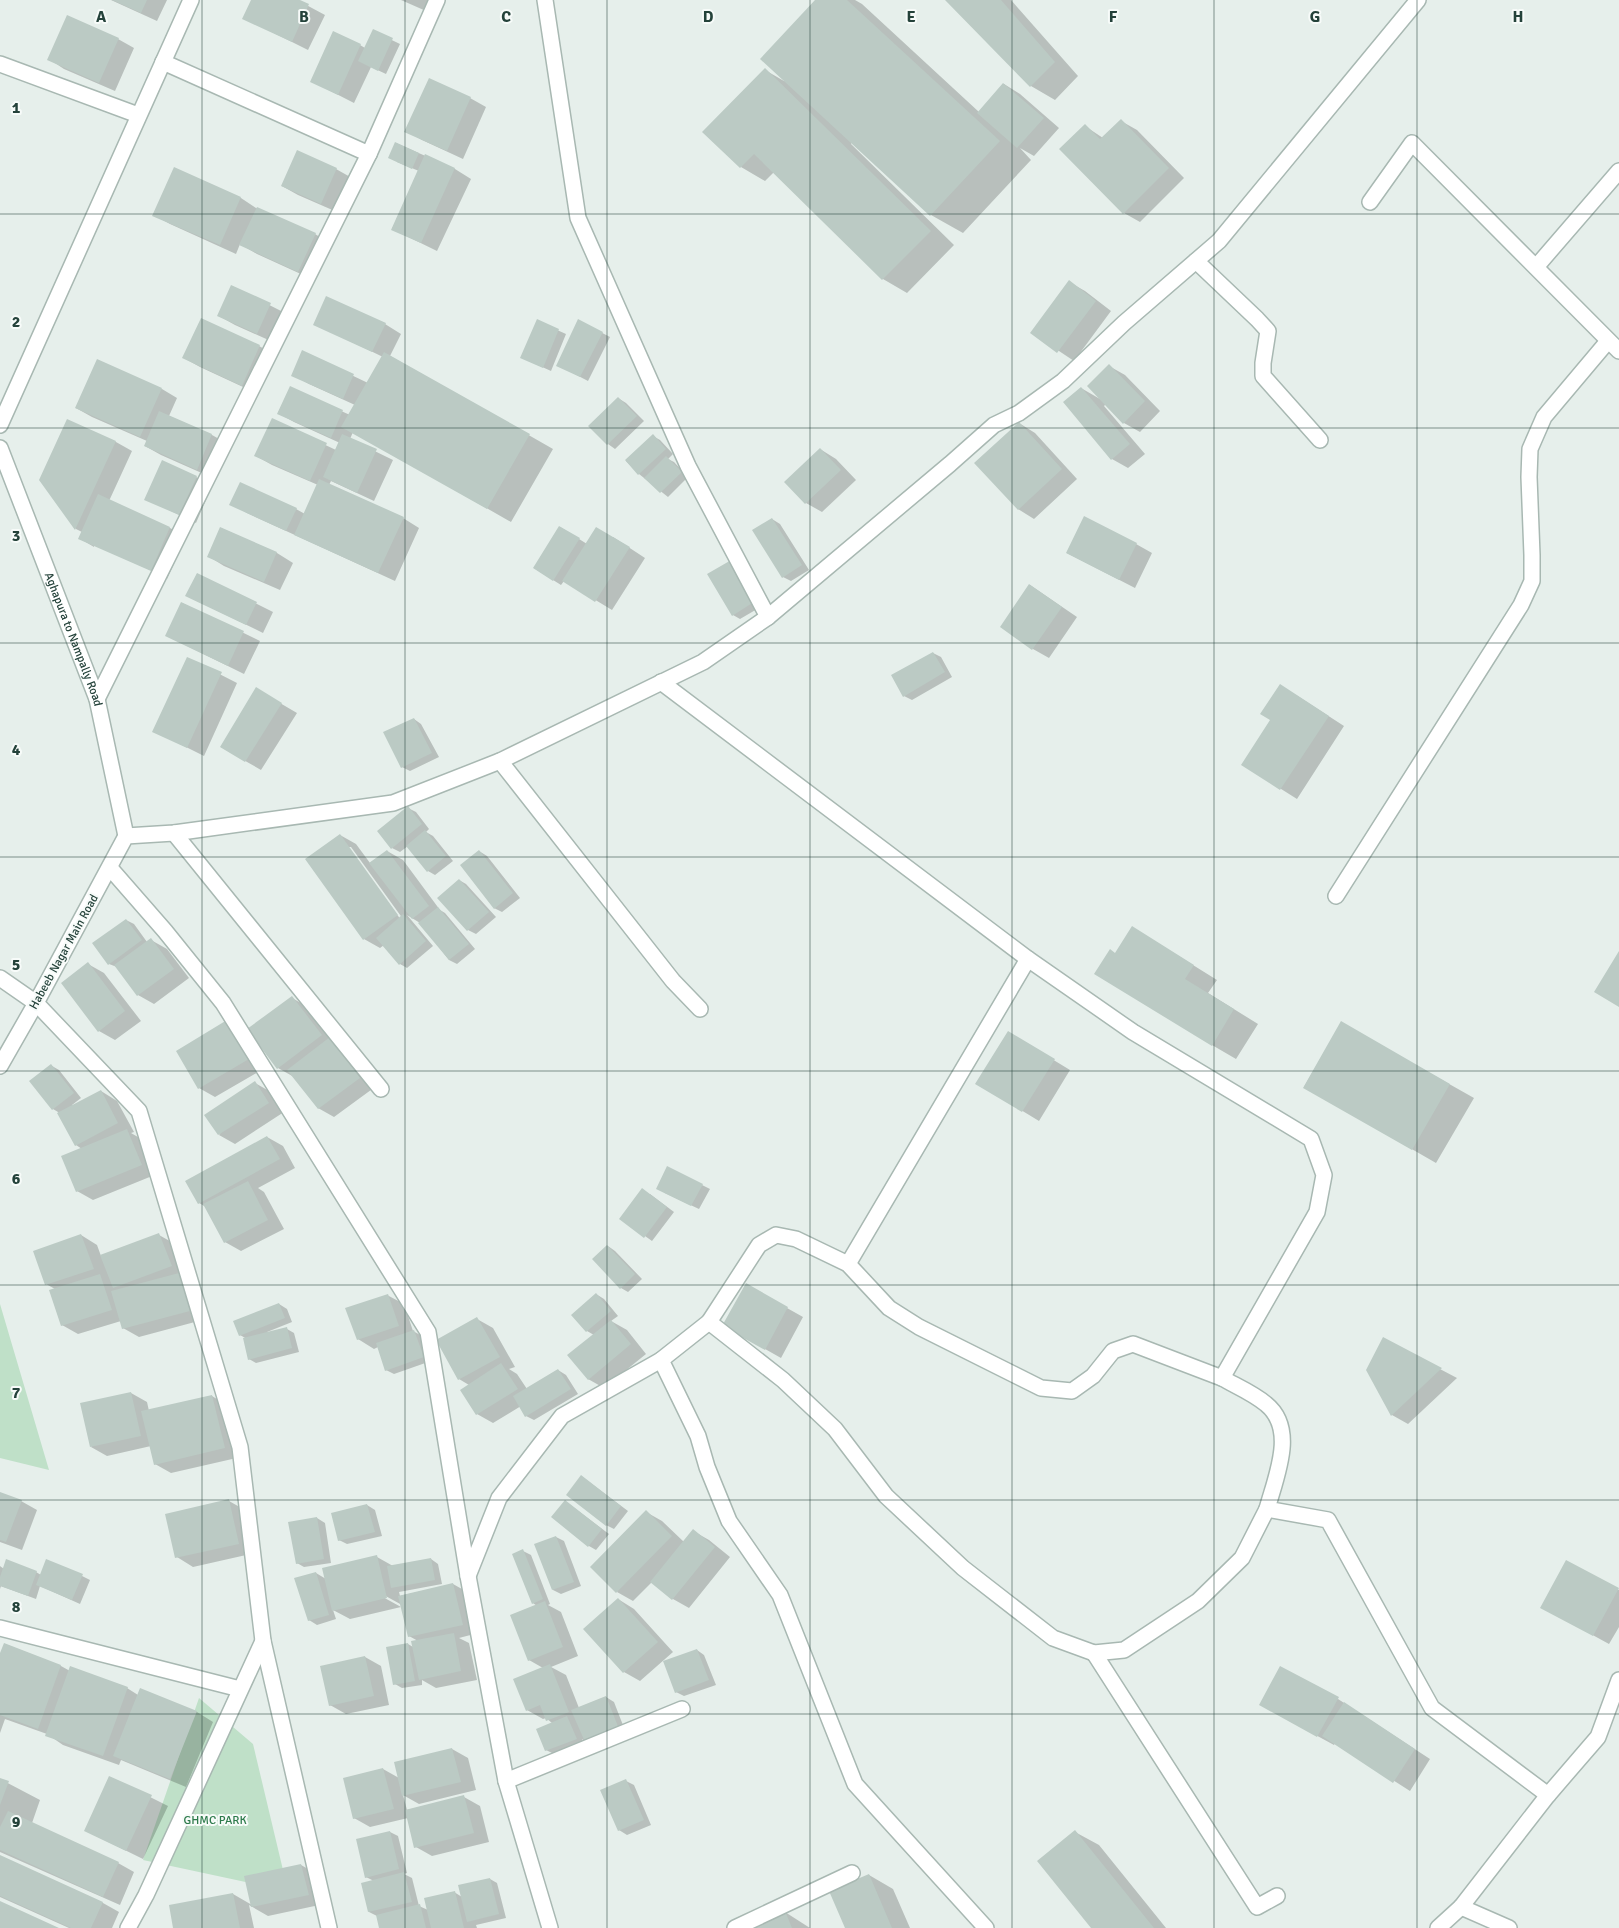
<svg xmlns="http://www.w3.org/2000/svg" width="1619" height="1928" font-family="Signika,sans-serif">
  <rect width="100%" height="100%" fill="#e6efeb"/>
  <path fill="#bfe0c8" d="M0,1304l49,166 -49,-12z
    M199,1698l54,46 35,147 -145,-31z"/>
  <path fill="#0003" fill-rule="evenodd" d="M111,0h56l-10,21z
    M252,0h45l28,15 -17,35 -64,-32z
    M401,0h30l-5,11z
    M817,0h38l7,4 117,108 25,-28 16,10 39,34 -25,28 -14,-8 11,12 -68,73 -32,-18 -79,-73 -1,2 103,101 -47,48 -24,-14 -109,-107 -9,9 -24,-14 24,-97 19,11z
    M947,0h64l67,76 -23,24 -24,-14z
    M373,31l27,13 -14,30 -15,-7 -17,36 -43,-22 49,-36 5,3z
    M118,39l16,9 -19,43 -51,-22 -15,-10z
    M470,98l16,9 -23,52 -41,-19 -16,-9z
    M1121,121l16,9 47,48 -44,44 -16,-9 -39,-87 18,12z
    M396,143l59,26 16,10 -34,72 -45,-22 27,-58 -22,-9z
    M175,169l66,29 15,10 59,26 16,10 -17,36 -57,-26 -17,-10 -4,10 -66,-30 -16,-9z
    M336,169l16,9 -15,34 -39,-17 -16,-9z
    M1069,282l16,9 26,20 -37,50 -42,-28z
    M232,286l55,28 -14,28 -38,-17 -16,-9z
    M537,321l29,13 -15,37 -22,-10z
    M579,321l31,16 -22,44 -23,-12z
    M315,324h70l16,10 -11,22 163,93 -42,73 -158,-90 -3,7 43,21 -19,41 -43,-20 -2,4 74,33 16,10 -24,53 -148,-68 -16,-9 65,5 9,5 13,-29 -46,-20 -16,-9 16,-36 64,30 4,-7 -46,-21 -16,-9 12,-25 60,27 5,-10 -46,-21 -16,-9 10,-23 65,31 15,-26z
    M259,346l16,9 -17,39 -58,-27 -16,-9z
    M1109,366l16,9 35,36 -20,21 -16,-9 -18,-19 -2,2 41,48 -17,14 -16,-9 -31,-71 19,11z
    M162,389l15,9 -8,18 43,19 16,9 -15,34 -52,-23 -16,-9 2,-5 -55,-24 -16,-9z
    M618,398l8,5 18,18 -29,28 -7,-5z
    M68,421l48,21 16,9 -23,50 61,27 16,9 -19,42 -11,-5 1,-1 -63,-28v2l-15,-9 3,-6 -6,-3 -36,-49z
    M1019,423l16,10 42,46 -43,40 -16,-10z
    M653,436l7,4 13,14 -5,5 6,3 14,15 -20,20 -29,-23 -13,-13z
    M820,449l16,10 20,21 -34,32 -16,-9z
    M196,477l16,9 -16,37 -50,-24z
    M772,519l8,5 29,46 -18,11 -8,-4z
    M560,527l27,17 26,-7 32,21 -33,52 -48,-29 -3,4 -27,-17z
    M221,528l56,25 16,10 -13,27 -56,-24 -16,-10z
    M1136,544l16,9 -17,35 -68,-35z
    M197,574l76,38 -10,21 -76,-37z
    M709,574l55,31 -24,14 -7,-4z
    M1030,585l47,32 -28,41 -16,-9z
    M182,603l78,38 -16,33 -77,-38z
    M933,653l8,4 11,20 -40,23 -8,-4z
    M188,658l49,25 -33,73 -50,-25z
    M256,689l41,24 -36,57 -40,-23z
    M1296,695l48,31 -47,73 -54,-34z
    M414,719l7,5 18,33 -29,14 -8,-4z
    M408,808l8,4 13,17 -3,3 7,4 20,25 -18,14 -7,-4 -20,-25 -8,6 -8,-4z
    M340,835l16,9 14,19 17,-12 16,9 37,50 5,3 30,36 -18,15 -8,-4 -29,-37 -13,-8 26,31 -26,22 -7,-4 -16,-19 -4,3 -16,-9zM348,847h3l52,72 -2,1z
    M479,851l8,5 33,42 -18,14 -8,-4z
    M459,880l7,4 30,33 -20,17 -8,-4z
    M126,920l8,4 13,18 4,-2 16,9 22,29 -35,26 -16,-9 -21,-28 -8,-3z
    M1156,942l61,38 -9,13 50,31 -22,35 -24,-14 -96,-91z
    M88,964l16,9 37,48 -26,19 -16,-9z
    M292,998l16,9 67,80 -41,30 -16,-9 -24,-31 -16,-9z
    M227,1022l38,46 -50,29 -16,-9z
    M1341,1023l133,75 -38,65 -132,-76z
    M1024,1042l46,28 -31,51 -62,-38z
    M52,1066l7,4 22,28 -9,7v2l29,-16 16,10 17,31 -3,1 12,7 14,34 -64,26 -16,-9 5,-42 -6,-4 -18,-33 -5,-3 -22,-28z
    M255,1083l16,9 13,20 -49,32 -16,-9z
    M267,1137l16,9 12,22 -37,20 6,4 20,37 -43,22 -16,-9 -19,-35 -7,-4z
    M702,1185l8,4 -11,20 -34,-16z
    M650,1194l24,18 -22,29 -7,-5z
    M81,1235l16,10 4,11 58,-21 16,9 31,75 -67,18 -16,-9 -2,-7 -43,13 -16,-9 -7,-36 -9,-5z
    M608,1246l7,5 27,28 -14,13 -7,-4z
    M746,1285l57,32 -22,41 -57,-32z
    M596,1294l8,5 14,17 -7,5 16,9 19,24 -42,34 -16,-9 6,-44 -7,-4 -15,-16z
    M387,1295l17,9 9,27 9,5 9,25 -37,13 -8,-4 -8,-23 -4,2 -16,-10z
    M279,1304l8,5 5,13 -25,10v2l20,-5 7,4 5,19 -43,11 -7,-4 -2,-20 -7,-4z
    M477,1319l16,9 22,39 -6,2 8,5 10,15 31,-19 8,5 12,19 -44,26 -8,-4 -5,-10 -28,17 -16,-9 -8,-29 -10,-6z
    M1383,1339l74,39 -49,46 -16,-9z
    M131,1393l16,9 2,9 63,-15 16,10 13,51 -70,16 -16,-9 -4,-18 -44,10 -16,-9z
    M581,1476l47,35 -14,18 -8,-4z
    M0,1493l21,8 16,9 -15,40 -22,-8z
    M229,1501l16,9 10,43 -62,14 -16,-10z
    M565,1501l44,33 -13,16 -7,-4z
    M367,1505l8,5 7,26 -35,8 -8,-4z
    M646,1512l16,9 22,21 9,-11 16,9 21,17 -41,51 -16,-9 -21,-17 -19,19 -16,-9z
    M317,1518l8,5 6,40 -27,4 -7,-4z
    M556,1537l8,4 17,45 -20,8 -8,-4z
    M523,1551l8,4 19,49 -2,1 13,7 17,44 -27,11 15,8 13,33 27,-11 8,5 12,31 -33,13 -11,-7 2,4 -30,11 -8,-4 6,-27 -6,-5 -3,1 -16,-9 16,-42 -14,-8 8,-54 -4,-3z
    M377,1557l16,9 38,-7 7,5 4,20 -43,8 1,4 53,-12 16,9 9,40 -19,5 10,5 8,37 -41,8 -14,-8v5l-20,3 -7,-4 13,-40 5,3 5,-6 -9,-5 -7,-31 -20,-11 -1,2 20,11 -51,12 -17,-9 3,9 -19,6 -8,-5 7,-47 10,6z
    M1567,1562l52,28v37l-10,17 -51,-28z
    M0,1566l4,3 32,3 5,3 41,1 8,4 -10,24 -40,-18 -4,13 -35,-13 -1,3z
    M618,1599l16,10 39,43 -33,29 -16,-9z
    M5,1644l56,22 9,5 57,17 11,7 2,-5 57,22 16,10 -27,65 -65,-27 -2,5 -56,-20 -16,-11 -42,-15 -5,14v-76z
    M697,1650l7,5 12,30 -32,11 -8,-4z
    M365,1657l16,9 8,39 -43,9 -16,-9z
    M1338,1699l92,60 -20,32 -75,-48 -1,2 -57,-31z
    M452,1749l16,9 8,32 -57,14 -16,-9 4,15 57,-13 16,9 9,36 -57,14 -16,-9 -8,-29 -38,9 -16,-9 29,-49 16,9z
    M110,1777l58,29 -25,53 -57,-28z
    M0,1779l40,21 -8,23 86,40 16,9 -14,33 -120,-53z
    M626,1781l8,4 17,40 -24,10 -8,-5z
    M390,1832l8,4 9,37 -3,1 8,4 7,28 9,4 26,-18 8,5 28,-18 7,4 9,35 -30,7 1,3h-97l-3,-12 -8,-4 5,-31 -8,-4z
    M1075,1832l24,13 67,83h-73z
    M0,1856l103,47 16,9 -7,16h-43l-69,-31z
    M301,1865l16,9 7,30 -56,12 -19,-11 5,23h-80l59,-34 19,11z
    M869,1875l24,14 17,39h-64z
    M785,1912l25,16h-61z"/>
  <path fill="#bbcac4" d="M112,0h35l-6,13z
    M251,0h49l9,4 -17,38 -50,-23z
    M815,0h32l153,141 -70,75 -170,-157z
    M945,0h56l54,62 -25,25z
    M67,15l52,23 -20,45 -52,-23z
    M373,29l20,9 -15,33 -20,-10z
    M333,31l28,13 -23,51 -28,-13z
    M765,68l166,163 -49,49 -128,-126 -14,14 -38,-36z
    M429,78l42,19 -24,54 -43,-19z
    M1003,83l41,35 -27,30 -40,-35z
    M1121,119l48,49 -46,46 -64,-65 26,-25 15,15z
    M395,142l24,11 -7,16 -24,-11z
    M297,150l40,18 -16,36 -40,-18z
    M425,154l30,14 -34,75 -30,-13z
    M174,167l67,30 -21,48 -68,-29z
    M257,207l59,26 -18,39 -59,-27z
    M1069,280l27,21 -39,52 -27,-20z
    M231,285l40,18 -14,31 -40,-18z
    M326,296l60,27 -14,29 -59,-27z
    M201,318l59,27 -18,41 -60,-28z
    M537,319l22,10 -16,39 -23,-10z
    M578,319l25,13 -23,45 -24,-11z
    M302,350l52,24 -11,25 -52,-23z
    M384,352l146,82 -43,75 -146,-82z
    M97,359l65,29 -22,49 -65,-29z
    M1109,364l36,37 -22,23 -36,-38z
    M290,386l53,24 -12,28 -54,-24z
    M1081,387l49,57 -19,16 -48,-58z
    M618,397l19,19 -30,29 -19,-19z
    M159,411l53,23 -15,36 -53,-24z
    M272,418l55,25 -17,38 -56,-25z
    M67,419l49,22 -41,89 -36,-50z
    M1019,422l43,47 -44,41 -44,-47z
    M342,434l35,15 -20,44 -34,-16z
    M653,434l13,15 -28,26 -13,-15z
    M820,448l21,22 -36,34 -21,-22z
    M666,456l16,16 -22,21 -16,-15z
    M162,460l35,16 -18,39 -35,-15z
    M319,479l85,38 -26,56 -84,-38z
    M240,482l57,26 -11,23 -57,-26z
    M98,494l72,33 -19,44 -73,-32z
    M1084,516l53,27 -18,37 -53,-27z
    M772,518l30,47 -20,13 -30,-48z
    M559,526l21,12 -27,43 -20,-13z
    M220,527l57,25 -13,30 -57,-25z
    M596,527l34,20 -35,55 -33,-21z
    M733,559l24,41 -25,16 -25,-42z
    M197,573l60,29 -11,23 -61,-29z
    M1029,584l33,23 -30,43 -32,-23z
    M181,602l63,29 -16,35 -63,-30z
    M933,652l12,20 -42,25 -12,-22z
    M187,657l35,15 -35,76 -35,-16z
    M1280,684l49,32 -49,74 -39,-25 29,-45 -10,-6z
    M256,687l26,16 -37,59 -25,-15z
    M414,718l18,35 -31,15 -18,-36z
    M408,806l14,18 -31,25 -14,-18z
    M425,830l21,26 -19,16 -21,-26z
    M340,834l58,81 -35,25 -58,-81z
    M387,850l42,56 -17,13 -43,-56z
    M479,850l34,43 -19,16 -34,-44z
    M459,879l30,33 -22,19 -30,-33z
    M438,907l31,37 -20,16 -31,-37z
    M403,914l23,27 -27,24 -23,-27z
    M126,919l16,21 -34,25 -16,-22z
    M1132,926l62,39 -9,14 49,30 -22,37 -118,-72 16,-25 5,4z
    M151,938l23,31 -37,27 -23,-31z
    M1619,951v56l-25,-15z
    M88,962l37,49 -27,21 -37,-49z
    M292,996l30,39 -45,34 -30,-40z
    M227,1020l22,39 -51,30 -22,-38z
    M1341,1021l109,63 -38,66 -109,-62z
    M1008,1031l47,28 -33,53 -47,-28z
    M330,1037l30,41 -42,31 -31,-39z
    M51,1064l23,29 -22,17 -23,-29z
    M255,1081l14,22 -51,32 -14,-20z
    M101,1090l17,33 -43,23 -18,-33z
    M127,1129l15,36 -66,27 -15,-36z
    M267,1136l13,23 -82,45 -13,-23z
    M667,1166l36,18 -12,22 -35,-17z
    M248,1181l20,39 -44,23 -21,-39z
    M642,1188l25,19 -23,31 -25,-19z
    M159,1233l13,33 -59,22 -13,-33z
    M81,1234l13,35 -49,16 -12,-34z
    M607,1245l28,29 -15,15 -28,-30z
    M179,1273l11,38 -68,18 -11,-38z
    M100,1274l12,36 -51,16 -12,-36z
    M746,1283l42,24 -23,43 -43,-24z
    M596,1293l15,18 -25,21 -15,-17z
    M388,1294l11,32 -42,14 -12,-32z
    M279,1303l6,15 -46,18 -6,-15z
    M477,1317l23,40 -42,23 -22,-40z
    M611,1320l20,24 -43,36 -21,-25z
    M287,1327l5,21 -44,12 -5,-22z
    M414,1330l10,27 -39,14 -9,-28z
    M1383,1337l59,31 -51,48 -25,-46z
    M501,1363l17,26 -42,26 -16,-25z
    M558,1369l13,20 -46,28 -12,-21z
    M131,1392l10,44 -51,11 -10,-44z
    M212,1395l13,53 -71,17 -13,-54z
    M581,1475l40,31 -15,20 -40,-31z
    M0,1492l22,8 -16,42 -6,-2z
    M229,1499l10,45 -64,14 -10,-44z
    M565,1500l37,29 -14,18 -37,-30z
    M367,1504l8,28 -37,9 -7,-28z
    M646,1510l26,26 -56,57 -26,-26z
    M317,1517l7,42 -28,5 -8,-42z
    M693,1529l22,18 -43,53 -22,-18z
    M556,1536l18,46 -22,8 -18,-46z
    M523,1549l20,50 -11,5 -20,-50z
    M377,1555l10,43 -55,13 -10,-43z
    M431,1558l4,22 -44,8 -4,-22z
    M6,1559l31,12 -9,25 -28,-10v-9z
    M46,1559l37,15 -11,26 -36,-15z
    M1566,1560l53,28 -26,48 -53,-28z
    M316,1572l13,43 -21,6 -14,-43z
    M453,1583l10,42 -55,12 -10,-41z
    M618,1598l40,44 -35,31 -40,-44z
    M545,1601l18,46 -35,14 -18,-46z
    M454,1633l7,38 -42,9 -8,-39z
    M4,1643l57,22 -23,64 -38,-14v-62z
    M408,1643l7,38 -22,4 -7,-38z
    M697,1649l12,31 -34,13 -12,-32z
    M365,1656l9,40 -45,10 -9,-40z
    M550,1664l19,48 -23,9 -6,-16 -14,6 -13,-32z
    M70,1666l58,21 -25,69 -58,-20z
    M1280,1666l59,31 -22,40 -58,-32z
    M140,1688l57,23 -27,68 -57,-23z
    M606,1696l13,33 -34,13 -14,-32z
    M1344,1702l71,47 -22,34 -71,-47z
    M567,1716l10,23 -32,12 -9,-22z
    M452,1748l9,34 -59,14 -8,-34z
    M383,1768l11,41 -41,10 -10,-41z
    M109,1776l43,19 -26,56 -42,-20z
    M0,1778l9,3 -9,24z
    M626,1779l18,41 -26,11 -18,-41z
    M464,1795l10,38 -60,15 -9,-38z
    M8,1811l111,51 -16,35 -103,-47v-23z
    M1075,1830l79,98h-63l-54,-67z
    M390,1831l9,38 -34,9 -9,-39z
    M0,1855l103,47 -12,26h-20l-71,-32z
    M301,1864l8,31 -58,12 -7,-31z
    M404,1872l8,30 -44,10 -7,-29z
    M869,1874l23,54h-47l-16,-37z
    M490,1878l9,36 -32,8 -9,-37z
    M455,1891l9,37h-33l-7,-30z
    M233,1893l7,35h-67l-4,-23z
    M0,1901l59,27h-59z
    M420,1904l6,24h-47l-3,-13z
    M785,1911l7,17h-46z"/>
  <g fill="none" stroke-linecap="round" stroke-linejoin="round">
    <g stroke="#a8b8b2" stroke-width="18">
      <g id="minor">
        <path d="M545,0l33,218 110,248 80,151"/>
        <path d="M163,62l206,92"/>
        <path d="M0,64l138,51"/>
        <path d="M1370,202l42,-59 207,208"/>
        <path d="M1196,261l61,58 11,12 -5,32v13l57,64"/>
        <path d="M1536,267l83,-96"/>
        <path id="s1" d="M0,448l97,251 29,137"/>
        <path d="M661,682l367,277 105,73 178,107 13,36 -7,37 -95,166 -89,-34 -20,7 -20,25 -21,15 -31,-3 -122,-61 -30,-19 -41,-44 -52,-25 -20,-4 -17,10 -50,77 74,58 52,49 51,67 77,72 90,70 41,15 30,-3 74,-49 44,-43 25,-49"/>
        <path d="M97,699l272,-545 68,-154"/>
        <path d="M500,761l173,220 27,28"/>
        <path d="M174,833l207,256"/>
        <path d="M110,868l55,63 58,72 205,329 40,244 38,205 44,147"/>
        <path d="M1336,896l185,-291 11,-24v-26l-3,-78 1,-28 14,-32 64,-76"/>
        <path d="M0,1066l36,-63"/>
        <path d="M848,1264l180,-305"/>
        <path d="M709,1322l-48,38 37,76 9,31 22,54 51,74 75,189 131,144"/>
        <path d="M1222,1378c14,8 31,15 44,26 31,25 10,72 1,105l61,11 104,188 116,87 -87,112 -23,21"/>
        <path d="M468,1576l31,-78 63,-82 99,-56"/>
        <path d="M0,1628l240,61"/>
        <path d="M1094,1653l163,254 20,-11"/>
        <path d="M506,1781l176,-72"/>
        <path d="M1548,1795l50,-58 21,-57"/>
        <path d="M1461,1907l48,21"/>
        <path d="M128,1928l18,-33 117,-254"/>
        <path d="M735,1928l117,-55"/>
      </g>
    </g>
    <g stroke="#a8b8b2" stroke-width="18">
      <path id="tertiary" d="M0,425l191,-425
        M0,978l36,25 103,108 101,336 23,194 66,287
        M36,1003l90,-167 48,-3 219,-30 107,-42 203,-99 65,-45 182,-153 44,-39 25,-12 44,-32 61,-58 95,-82 199,-241"/>
    </g>
    <use href="#minor" stroke="#fff" stroke-width="15"/>
    <use href="#tertiary" stroke="#fff" stroke-width="15"/>
  </g>
  <path fill="none" stroke="#24423a" stroke-width="1" stroke-opacity="0.55" d="M202,0v1928M405,0v1928M607,0v1928M810,0v1928M1012,0v1928M1214,0v1928M1417,0v1928M0,214h1619M0,428h1619M0,643h1619M0,857h1619M0,1071h1619M0,1285h1619M0,1500h1619M0,1714h1619"/>
  <g text-anchor="middle" dominant-baseline="central" stroke-width="4" stroke-linejoin="round" paint-order="stroke">
    <g font-size="12" fill="#24423a" stroke="#f7fbf9">
      <text stroke="none"><textPath href="#s1" startOffset="205">Aghapura to Nampally Road</textPath></text>
      <text transform="translate(64 952) rotate(-61)">Habeeb Nagar Main Road</text>
    </g>
    <g font-size="12" fill="#2d7a4b" stroke="#f7fbf9">
      <text x="215" y="1820">GHMC PARK</text>
    </g>
  </g>
  <g font-size="16" text-anchor="middle" font-weight="bold" fill="#24423a" stroke="#f7fbf9" stroke-width="4" stroke-linejoin="round" paint-order="stroke">
    <text x="101" y="22">A</text>
    <text x="304" y="22">B</text>
    <text x="506" y="22">C</text>
    <text x="708" y="22">D</text>
    <text x="911" y="22">E</text>
    <text x="1113" y="22">F</text>
    <text x="1315" y="22">G</text>
    <text x="1518" y="22">H</text>
    <text x="16" y="113">1</text>
    <text x="16" y="327">2</text>
    <text x="16" y="541">3</text>
    <text x="16" y="755">4</text>
    <text x="16" y="970">5</text>
    <text x="16" y="1184">6</text>
    <text x="16" y="1398">7</text>
    <text x="16" y="1612">8</text>
    <text x="16" y="1827">9</text>
  </g>
</svg>
